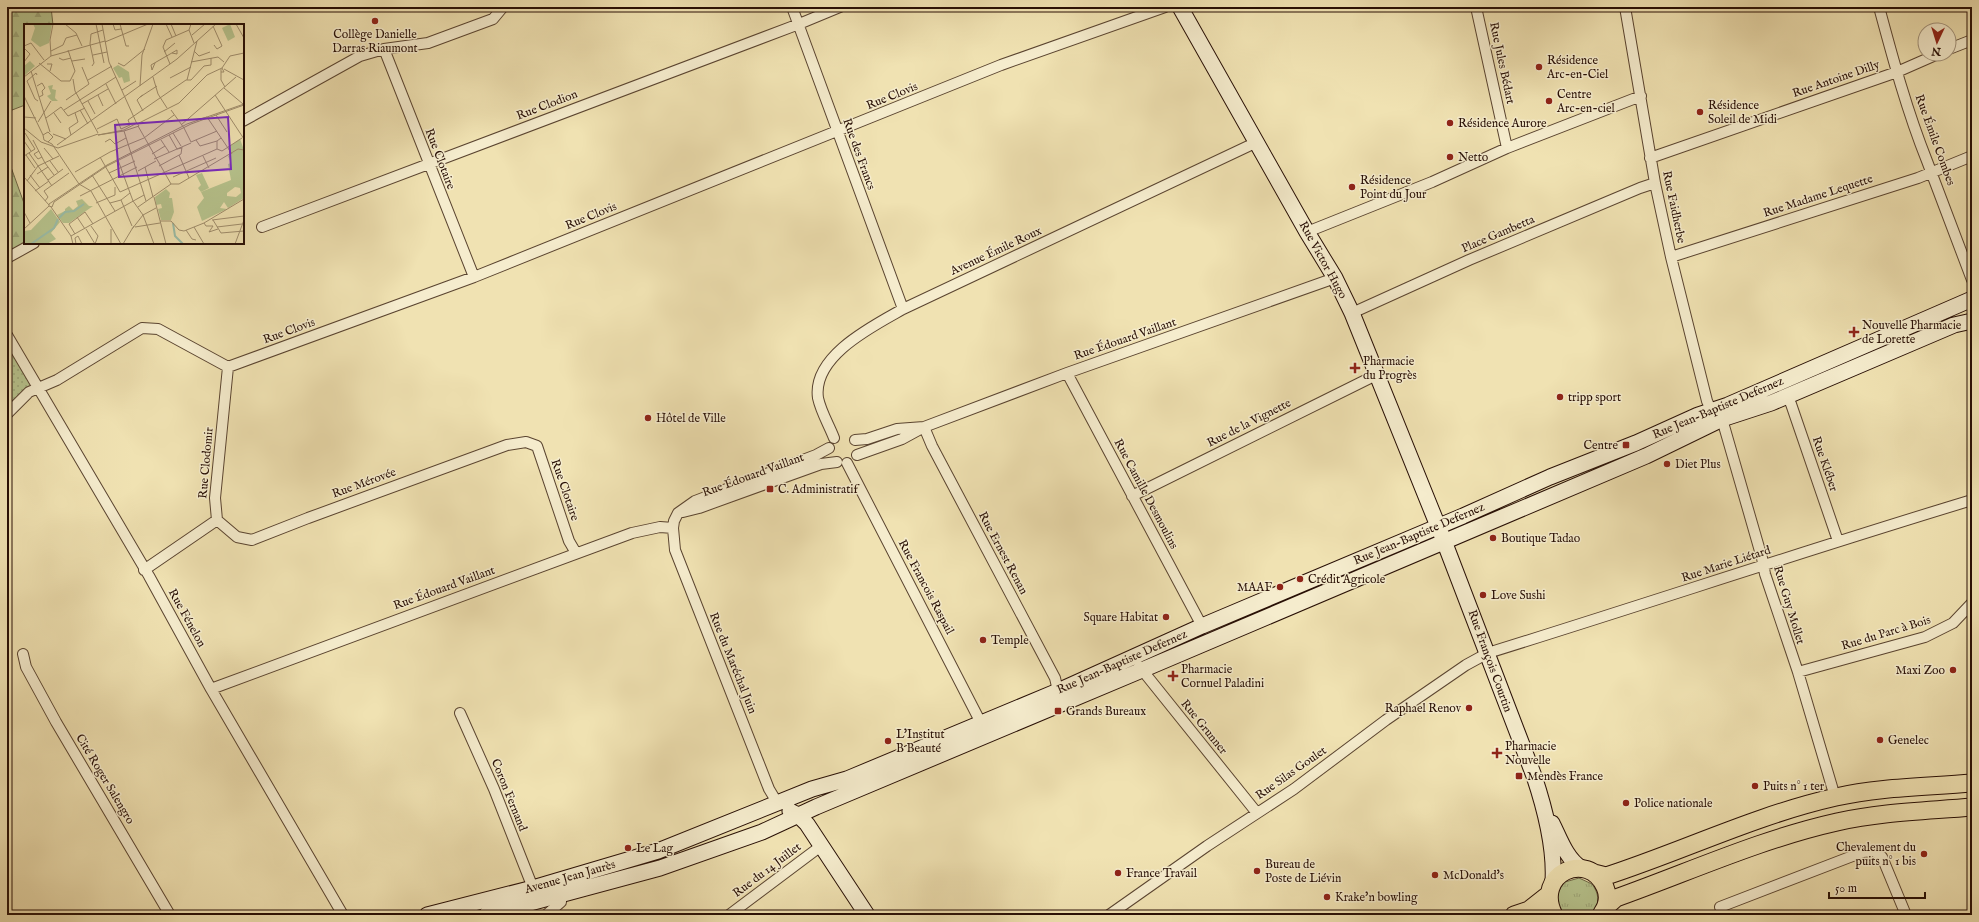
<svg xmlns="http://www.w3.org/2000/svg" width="1979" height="922" font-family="'IM FELL English',serif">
  <defs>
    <pattern id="grass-tufts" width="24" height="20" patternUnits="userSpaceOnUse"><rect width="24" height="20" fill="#b7c48e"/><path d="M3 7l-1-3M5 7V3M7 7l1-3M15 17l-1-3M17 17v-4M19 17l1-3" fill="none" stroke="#9da779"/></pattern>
    <pattern id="forest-firs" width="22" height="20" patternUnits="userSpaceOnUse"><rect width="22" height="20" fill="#b7c48e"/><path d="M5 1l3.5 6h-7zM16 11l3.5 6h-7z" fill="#9da779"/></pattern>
    <pattern id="garden-dots" width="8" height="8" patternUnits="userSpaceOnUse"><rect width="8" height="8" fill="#b7c48e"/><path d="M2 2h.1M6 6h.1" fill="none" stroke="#9da779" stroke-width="1.8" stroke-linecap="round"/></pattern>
  </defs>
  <rect width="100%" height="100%" fill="#f0e2b2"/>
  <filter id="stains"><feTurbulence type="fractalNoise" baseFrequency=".005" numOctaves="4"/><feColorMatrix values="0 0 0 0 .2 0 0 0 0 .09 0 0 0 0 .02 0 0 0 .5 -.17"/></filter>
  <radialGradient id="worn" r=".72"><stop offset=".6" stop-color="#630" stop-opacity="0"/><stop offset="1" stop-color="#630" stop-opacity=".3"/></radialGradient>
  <path fill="url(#grass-tufts)" stroke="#706a4a" d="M1579,878l13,6c8,11 8,21 -2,31h-25c-11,-9 -9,-24 0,-33z"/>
  <path fill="url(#forest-firs)" stroke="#706a4a" d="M7,7h44l2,18h-28v80l-18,7z
    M7,156l18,50v37l-18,15z"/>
  <path fill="url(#garden-dots)" stroke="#706a4a" d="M7,335l30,54 -30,25z"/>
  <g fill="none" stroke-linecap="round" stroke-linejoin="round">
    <g stroke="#5a4430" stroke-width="12">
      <path id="street" d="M792,7l111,302
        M1476,7l31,141
        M1625,7l30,176 16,74 36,144 4,9 11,9 40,139 3,16 33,98 37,125
        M1879,7c14,52 28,104 48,154 15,39 30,79 45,119
        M384,49l90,228
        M1949,49l23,-9
        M243,121l117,-65 24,-7 44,-6 65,-24 10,-12
        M1650,158l247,-86 41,-18
        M262,227l537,-203 41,-17
        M1307,232l125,-50 75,-34 134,-52
        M1671,257l247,-79 54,-22
        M7,258l27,-15
        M1352,313l117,-53 171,-72 15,-5
        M7,335l142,241 62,113 132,226
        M1067,373l135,253
        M1787,396l4,8 47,137
        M7,414l22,-22 28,-12 85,-52 16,1 70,38 246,-90 527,-212 164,-58
        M834,438c-5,-13 -13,-26 -16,-40 -6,-42 55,-72 85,-89l354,-167
        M855,440l12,-1 30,-10 27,-2 -22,12 -45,16
        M847,463l134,260
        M1132,496l246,-122
        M683,512l16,-4 122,-44 16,-2
        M217,520l20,17 15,3 56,-22 199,-73 19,-3 11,4 32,95 7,12
        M144,570l73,-50 -2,-22 13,-131
        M23,654l3,13 30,55 114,193
        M1139,666l118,147
        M1798,672l127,-35 28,-14 19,-20
        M211,689l421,-156 28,-6 13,1
        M1058,691l-3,-13 -123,-232 -8,-19 143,-54 268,-95
        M460,713l34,76 39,99
        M778,804l-9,-15 -94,-239 -2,-22 1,-7 4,-8 17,-12 121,-46 13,-7
        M546,915l15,-13v-7
        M729,915l92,-69
        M1109,915l98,-69 87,-57 92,-69 80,-55 22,-12c161,-50 322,-104 484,-153
        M1723,915l-3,-8 143,-55 11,-1 8,6 24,58"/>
    </g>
    <g stroke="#280f05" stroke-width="17">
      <path id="secondary" d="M1180,7l127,225 28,46 17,35 92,228 90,235c11,33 21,70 19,105
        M790,811l8,4 9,9 60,91
        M1552,823c8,16 14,35 29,45
        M427,915l106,-27 125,-37 154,-62 35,-10 211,-88 144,-65 261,-110 87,-39 86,-34 62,-28 30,-10 244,-106
        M486,915l174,-47 102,-36 54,-25 326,-137 504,-214 76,-37 49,-16 183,-78 18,-4"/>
    </g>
    <g stroke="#280f05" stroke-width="19">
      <path id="primary" d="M1594,873l12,3c77,-25 150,-61 230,-79 44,-10 91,-10 136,-14
        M1605,908l11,-10c73,-26 145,-59 221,-76 44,-10 90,-11 135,-15
        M1514,915l15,-5 19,-15
        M1554,915c-21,-41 34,-66 51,-28 4,9 2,19 -3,26"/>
    </g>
    <use href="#street" stroke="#f5eccd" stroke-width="10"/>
    <use href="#secondary" stroke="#f5eccd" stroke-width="15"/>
    <use href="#primary" stroke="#f0e2b2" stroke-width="17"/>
  </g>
  <g fill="#8f2418" stroke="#f5eccd" stroke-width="1.5">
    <circle cx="375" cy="21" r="4"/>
    <circle cx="1539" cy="67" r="4"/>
    <circle cx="1549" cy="101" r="4"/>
    <circle cx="1700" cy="112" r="4"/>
    <circle cx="1450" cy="123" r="4"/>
    <circle cx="1450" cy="157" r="4"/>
    <circle cx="1352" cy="187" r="4"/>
    <path d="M1852 326h4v4h4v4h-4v4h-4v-4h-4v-4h4z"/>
    <path d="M1353 362h4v4h4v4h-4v4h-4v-4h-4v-4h4z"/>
    <circle cx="1560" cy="397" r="4"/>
    <circle cx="648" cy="418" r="4"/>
    <rect x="1622" y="441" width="8" height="8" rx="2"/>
    <circle cx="1667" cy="464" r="4"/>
    <rect x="766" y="485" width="8" height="8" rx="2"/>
    <circle cx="1493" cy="538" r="4"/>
    <circle cx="1300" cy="579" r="4"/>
    <circle cx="1280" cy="587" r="4"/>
    <circle cx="1483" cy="595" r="4"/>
    <circle cx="1166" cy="617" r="4"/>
    <circle cx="983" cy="640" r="4"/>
    <circle cx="1953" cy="670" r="4"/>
    <path d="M1171 670h4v4h4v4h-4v4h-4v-4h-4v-4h4z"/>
    <circle cx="1469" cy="708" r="4"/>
    <rect x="1054" y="707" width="8" height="8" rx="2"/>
    <circle cx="1880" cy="740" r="4"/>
    <circle cx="888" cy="741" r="4"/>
    <path d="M1495 747h4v4h4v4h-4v4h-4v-4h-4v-4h4z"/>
    <rect x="1515" y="772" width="8" height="8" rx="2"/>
    <circle cx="1755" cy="786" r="4"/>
    <circle cx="1626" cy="803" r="4"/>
    <circle cx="628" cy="848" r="4"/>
    <circle cx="1924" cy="854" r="4"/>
    <circle cx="1257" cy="871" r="4"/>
    <circle cx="1118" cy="873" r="4"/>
    <circle cx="1435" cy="875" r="4"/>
    <circle cx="1327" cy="897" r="4"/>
  </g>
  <g text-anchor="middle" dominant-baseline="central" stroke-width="3" stroke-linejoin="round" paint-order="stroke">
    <g font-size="12" fill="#280f05" stroke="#f5eccd" text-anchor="start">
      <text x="375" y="34" text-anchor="middle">Collège Danielle<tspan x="375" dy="14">Darras Riaumont</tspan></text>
      <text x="1547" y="60">Résidence<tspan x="1547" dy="14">Arc-en-Ciel</tspan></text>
      <text x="1557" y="94">Centre<tspan x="1557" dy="14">Arc-en-ciel</tspan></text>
      <text x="1708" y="105">Résidence<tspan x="1708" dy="14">Soleil de Midi</tspan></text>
      <text x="1458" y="123">Résidence Aurore</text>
      <text x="1458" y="157">Netto</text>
      <text x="1360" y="180">Résidence<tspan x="1360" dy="14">Point du Jour</tspan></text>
      <text x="1862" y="325">Nouvelle Pharmacie<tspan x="1862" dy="14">de Lorette</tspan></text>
      <text x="1363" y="361">Pharmacie<tspan x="1363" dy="14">du Progrès</tspan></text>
      <text x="1568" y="397">tripp sport</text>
      <text x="656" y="418">Hôtel de Ville</text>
      <text x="1618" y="445" text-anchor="end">Centre</text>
      <text x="1675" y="464">Diet Plus</text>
      <text x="778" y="489">C. Administratif</text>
      <text x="1501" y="538">Boutique Tadao</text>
      <text x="1308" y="579">Crédit Agricole</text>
      <text x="1272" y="587" text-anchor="end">MAAF</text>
      <text x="1491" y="595">Love Sushi</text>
      <text x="1158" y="617" text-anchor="end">Square Habitat</text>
      <text x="991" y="640">Temple</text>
      <text x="1181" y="669">Pharmacie<tspan x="1181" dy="14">Cornuel Paladini</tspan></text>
      <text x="1945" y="670" text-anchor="end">Maxi Zoo</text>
      <text x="1461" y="708" text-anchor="end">Raphael Renov</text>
      <text x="1066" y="711">Grands Bureaux</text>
      <text x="896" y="734">L'Institut<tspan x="896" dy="14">B Beauté</tspan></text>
      <text x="1888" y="740">Genelec</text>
      <text x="1505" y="746">Pharmacie<tspan x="1505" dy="14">Nouvelle</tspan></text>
      <text x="1527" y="776">Mendès France</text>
      <text x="1763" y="786">Puits n° 1 ter</text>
      <text x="1634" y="803">Police nationale</text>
      <text x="1916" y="847" text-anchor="end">Chevalement du<tspan x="1916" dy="14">puits n° 1 bis</tspan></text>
      <text x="636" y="848">Le Lag</text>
      <text x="1265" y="864">Bureau de<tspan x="1265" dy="14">Poste de Liévin</tspan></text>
      <text x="1126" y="873">France Travail</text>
      <text x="1443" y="875">McDonald's</text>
      <text x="1335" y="897">Krake'n bowling</text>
    </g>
    <g font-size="12" fill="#280f05" stroke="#f5eccd">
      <text transform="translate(1502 63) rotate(78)">Rue Jules Bédart</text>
      <text transform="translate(1836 79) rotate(-19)">Rue Antoine Dilly</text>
      <text transform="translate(892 96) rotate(-22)">Rue Clovis</text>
      <text transform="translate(547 105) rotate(-21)">Rue Clodion</text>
      <text transform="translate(1935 140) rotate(70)">Rue Émile Combes</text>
      <text transform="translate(859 154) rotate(70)">Rue des Francs</text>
      <text transform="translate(440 159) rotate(69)">Rue Clotaire</text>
      <text transform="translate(1818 196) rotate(-18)">Rue Madame Lequette</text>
      <text transform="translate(1674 207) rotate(78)">Rue Faidherbe</text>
      <text transform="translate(591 216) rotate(-22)">Rue Clovis</text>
      <text transform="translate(1498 234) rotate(-23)">Place Gambetta</text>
      <text transform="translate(996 251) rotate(-25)">Avenue Émile Roux</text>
      <text transform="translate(1323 260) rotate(61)">Rue Victor Hugo</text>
      <text transform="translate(289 331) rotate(-20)">Rue Clovis</text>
      <text transform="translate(1125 339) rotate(-19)">Rue Édouard Vaillant</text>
      <text transform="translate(1718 408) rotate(-23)">Rue Jean-Baptiste Defernez</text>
      <text transform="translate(1249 423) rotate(-27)">Rue de la Vignette</text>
      <text transform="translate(206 463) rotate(-85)">Rue Clodomir</text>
      <text transform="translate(1825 464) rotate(71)">Rue Kléber</text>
      <text transform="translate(753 475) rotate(-20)">Rue Édouard Vaillant</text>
      <text transform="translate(364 483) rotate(-20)">Rue Mérovée</text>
      <text transform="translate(565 490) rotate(71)">Rue Clotaire</text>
      <text transform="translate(1146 494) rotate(62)">Rue Camille Desmoulins</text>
      <text transform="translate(1419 534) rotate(-23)">Rue Jean-Baptiste Defernez</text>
      <text transform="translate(1003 553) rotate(62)">Rue Ernest Renan</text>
      <text transform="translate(1726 564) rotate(-18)">Rue Marie Liétard</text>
      <text transform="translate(926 587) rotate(62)">Rue Francois Raspail</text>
      <text transform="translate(444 588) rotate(-20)">Rue Édouard Vaillant</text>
      <text transform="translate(1789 605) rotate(73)">Rue Guy Mollet</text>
      <text transform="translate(187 618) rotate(61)">Rue Fénelon</text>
      <text transform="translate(1886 633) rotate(-17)">Rue du Parc à Bois</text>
      <text transform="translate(1490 661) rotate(70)">Rue François Courtin</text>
      <text transform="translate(1122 662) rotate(-24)">Rue Jean-Baptiste Defernez</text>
      <text transform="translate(733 663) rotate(68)">Rue du Maréchal Juin</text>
      <text transform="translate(1204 727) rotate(51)">Rue Grunner</text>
      <text transform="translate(1291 773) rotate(-35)">Rue Silas Goulet</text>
      <text transform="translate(105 779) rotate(59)">Cité Roger Salengro</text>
      <text transform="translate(509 795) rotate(68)">Coron Fernand</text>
      <text transform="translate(767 870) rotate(-37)">Rue du 14 Juillet</text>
      <text transform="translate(570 877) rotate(-16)">Avenue Jean Jaurès</text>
    </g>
  </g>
  <g transform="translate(24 24)">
    <rect width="220" height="220" fill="#f0e2b2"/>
    <path d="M94,41l11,7 1,9 -6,2 -2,-6 -3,1 -6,-10zM29,61l-1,4 4,1 -1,8 3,3h-6l-5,-5 4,-2 -3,-8z" fill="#b7c48e"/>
    <path d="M206,0l5,13 -7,4 -6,-13zM214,125l6,1v48l-16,10 -4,-6 -4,6 7,1 -25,12 -5,-14 7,-9 -3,-6 30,-12 -3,-16 3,-1 -3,-7zM211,163l5,1 1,5 -5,4 -9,-1v-3z" fill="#b7c48e" fill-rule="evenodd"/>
    <path d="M6,37l5,5 -11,10v-10zM142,165l4,4 -1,5h3l2,14 -3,8h-10l-3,-11 4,-1 -1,-4 -5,1 -1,-8zM58,175l7,7h4l-24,17h-6l-6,-8 8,-4v-2l4,-3 4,4 5,-4 -2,-5zM27,185l9,13 -9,11 5,6 -9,5h-23v-13l7,-1z" fill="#b7c48e"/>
    <path d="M216,115l4,11 -6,-1 -6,5 -4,-7z" fill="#b7c48e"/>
    <path d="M9,0h19l-3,19 -9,4 -9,-7 4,-12zM178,149l7,15 -8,4 -3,-4 3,-3 -5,-10z" fill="#b7c48e"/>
    <path fill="none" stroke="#9bbea9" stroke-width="2" d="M35,194l6,-6 9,-1 10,-7M149,199l2,13 8,8M7,220l23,-16 4,-9"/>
    <path fill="none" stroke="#a08e6d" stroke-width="1" d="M41,0l11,9 6,13M72,0l8,39M78,0l7,38 28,62M89,0l2,6 6,-1M96,0l6,22h3M142,0l6,13M147,0l5,12M212,0l8,14M189,2l9,20 -5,3 -3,-4M165,6l5,13M168,11l13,-11M81,18l43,-18M66,20l1,-10 12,-4M66,20l4,19 -2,3M0,22l7,-3 13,17M0,24l6,6 -6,8M27,27l12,-6 3,-7 11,-3M170,27l5,5 11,-4M140,28l11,-9M69,31l14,-3M27,32l-1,-16 3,-16M35,34l4,2 8,-2M48,37l13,-2M167,38l27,-5 6,5M15,39l22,18h9l5,-10 -7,-21M94,39l6,3 21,-17M131,39l-3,7 -1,-5 26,-15v4l-5,-1M23,40h5l-2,7M146,40l-7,-17 3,-7 23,-10 2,-6M198,44l8,-12 14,-3M200,45l20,11M7,47l19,61M197,48v8l4,7M13,51l-1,-2 -9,8 8,18 3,2M0,53l27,-21 54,-15M129,53l5,17 9,14M146,54l21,-11M49,55l2,12 23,42M64,56l24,-14M163,56l10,-39M82,60l10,20M13,62l5,-3 3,5 -3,3 1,4 -4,2M116,62l2,-31 11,-31M200,64l19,16M98,66l14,-9M74,71l5,11M119,71l-3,2 17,-11M191,71l29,44M0,72l19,39M116,73l-3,3 6,11M42,76l23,-16 -7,-17M64,77l7,13M58,80l26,-15M220,80l-57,20 -80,41 -58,39v2l3,1 2,-5 53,-36 84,-42 53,-19M40,86l52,-33M56,86l8,14M147,86l13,18 7,14M30,89l7,10M192,91l11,17M0,93l12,1M22,94l15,-11 7,9 17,-8M172,96l11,-3 25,37M14,98l13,-21M113,99l2,3 -15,5 -26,4 26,-5zM115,99l40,-20 28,-28 15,-7 2,4h-3v-3M157,101l55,-48M114,102l33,58M0,104l17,14 17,6 40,-14M73,105l20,-10 4,10 9,-4 -2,-5 58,-40h5l13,-14 7,-1v-7M100,107l22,70M1,109l10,16M149,109l8,13M29,110l13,5M47,111l-2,-7 9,-6 -3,-9M9,116l12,23M137,116l8,12M172,116l4,6 17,-5M0,117l7,10M24,118l5,-5 -5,-5 -5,3 1,5 8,4 27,40M81,118l5,-3 5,5 11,-6M167,118l26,-11M33,121l120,-86 39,-35M20,124l9,11M158,124l-5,1 14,-6M193,125v-8l4,-3M15,127l-5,3 4,5 4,-2M5,129l23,33M128,130l13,-8M2,131l9,13M155,131l10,23M0,132l11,-7M179,132l6,12M76,133l20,35 97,-43 5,2 20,-13M130,135l23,-10 -8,-14M94,136l15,41 10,14 11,29M26,137l8,11M21,139l9,12M135,142l22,-12 1,-7M121,143l8,30M114,147l18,-10M51,148l35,-20 34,-14 30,-23M85,149l26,-12M13,150l11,-7M6,151l10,13M68,151l23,36M0,153l25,28M149,153l43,-19M24,156l15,-11M3,157l11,-15 21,-10M55,160l12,7 30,53M147,160h8l59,-35 6,1M11,167l14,-10M56,172l57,-29M130,173l12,47M97,176l11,26M21,177l3,-4 -4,-6 25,-18M72,179l19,-8v-8M86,179l11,-3 9,-7M27,183l20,29 2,8M114,183l33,-23M0,188l6,11M53,193l8,12M188,196l32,-4M189,196l8,13 23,-2M136,197h11l8,9 5,1 20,-8 40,-24M180,199l2,3h7l-4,6 9,-3M67,202l7,10 -3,8M110,202l-2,3 11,-14 13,-7M111,203l25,-4M170,203l10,17M193,203l25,-3M0,205l25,-23M62,205l9,15M162,206l6,9 4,1M51,210l-6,-10 16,-12 8,12M47,212l73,-41M52,220l-1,-6 3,-2 4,8M87,220v-15M99,220l9,-15M211,220l9,-24"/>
    <path fill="#7b2cbf" fill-opacity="0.15" stroke="#7b2cbf" stroke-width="2" d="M204,93l3,52 -112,8 -4,-52z"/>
    <rect width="220" height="220" fill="none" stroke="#280f05" stroke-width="2"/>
  </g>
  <rect width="1979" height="922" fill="none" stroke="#f0e2b2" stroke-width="24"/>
  <rect x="8" y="8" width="1963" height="906" fill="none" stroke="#280f05" stroke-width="2"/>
  <rect x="12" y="12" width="1955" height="898" fill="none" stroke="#280f05"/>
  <g transform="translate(1937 42) rotate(184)"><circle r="19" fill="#f5eccd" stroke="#a3947d"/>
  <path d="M0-3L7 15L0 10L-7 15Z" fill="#8f2418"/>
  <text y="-6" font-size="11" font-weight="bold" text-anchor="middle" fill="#280f05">N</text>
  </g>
  <path d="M1829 892v6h96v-6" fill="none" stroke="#280f05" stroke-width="2"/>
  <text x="1835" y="892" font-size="12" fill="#280f05" stroke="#f5eccd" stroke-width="3" paint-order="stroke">50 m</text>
  <rect width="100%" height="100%" filter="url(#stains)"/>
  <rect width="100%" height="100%" fill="url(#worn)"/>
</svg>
